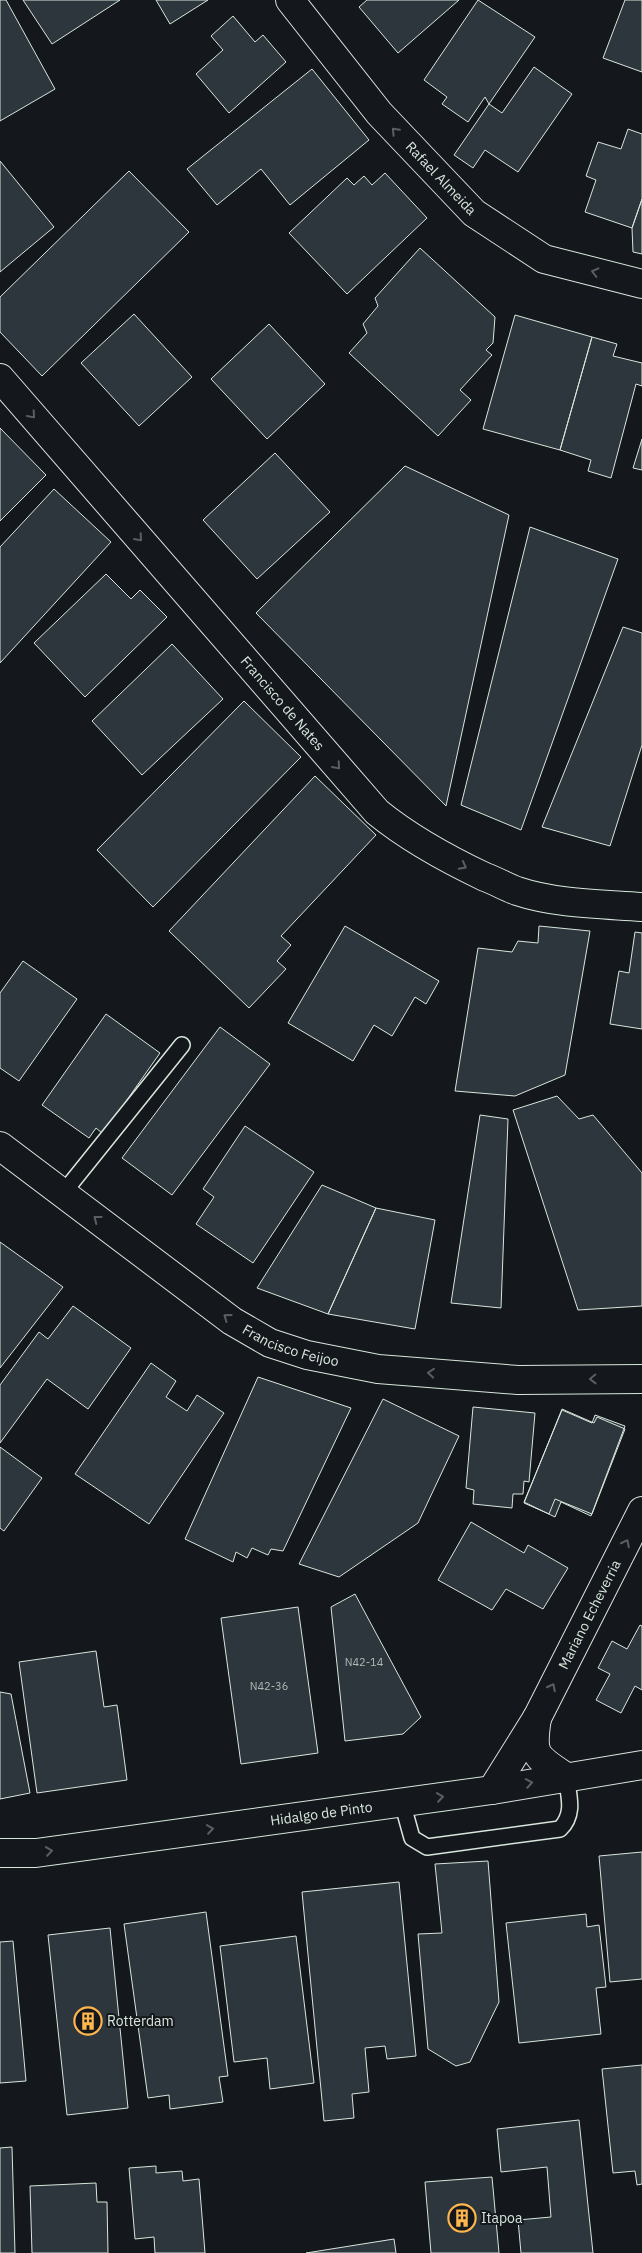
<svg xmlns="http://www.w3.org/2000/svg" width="642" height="2253" font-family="'IBM Plex Sans',sans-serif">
  <rect width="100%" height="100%" fill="#14181c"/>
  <path fill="#2c363c" stroke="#d8e6dc" d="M0,0h6l49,89 -55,32z
    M23,0h97l-68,44z
    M156,0h52l-38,24z
    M367,0h92l-61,53 -39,-46z
    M478,0l57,37 -46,67 -4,-7 -17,25 -26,-18 5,-7 -23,-17z
    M625,0h17v72l-39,-14z
    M233,16l22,26 8,-7 23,27 -57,51 -33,-39 27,-24 -12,-14z
    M534,67l38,27 -54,78 -33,-22 -12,18 -19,-13 35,-51 13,9z
    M312,69l57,71 -79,65 -29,-36 -44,36 -30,-36z
    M628,129l14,5v65l-10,29 -47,-16 11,-32 -10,-4 12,-34 23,7z
    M0,161l54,66 -54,45z
    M129,171l60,61 -147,144 -42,-44v-35z
    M385,173l42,45 -80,76 -58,-61 58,-55 7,7 10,-9 8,9z
    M642,199v55l-9,-2 -1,-24z
    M420,248l75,69 -2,26 -7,7 6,5 -32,35 11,10 -33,36 -89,-83 18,-20 -4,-9 15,-18 -3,-8z
    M134,314l58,63 -53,49 -58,-63z
    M515,315l77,22 -32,113 -77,-21z
    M269,324l56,60 -58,55 -56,-60z
    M592,337l25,7 -4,12 29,7v23l-6,-2 -25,94 -23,-7 3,-11 -31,-10z
    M0,428l46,47 -46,46z
    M642,439v31l-9,-2z
    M275,453l55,59 -73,67 -54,-59z
    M405,466l104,49 -63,291 -190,-193z
    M54,489l57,53 -111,121v-116z
    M530,527l88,32 -97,271 -60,-25z
    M106,574l25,25 9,-9 27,27 -82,80 -51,-54z
    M623,627l19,6v112l-32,101 -68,-19z
    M172,644l51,55 -81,76 -50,-54z
    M244,701l57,56 -148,150 -56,-57z
    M315,776l61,59 -95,101 10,9 -14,16 9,8 -37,39 -80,-77z
    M345,926l94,55 -13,23 -11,-7 -23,39 -18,-11 -21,36 -65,-38z
    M539,926l51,5 -25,144 -50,21 -60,-5 23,-143 34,4 6,-11 20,2z
    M635,932l7,1v96l-32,-5 9,-53 10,2z
    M23,961l54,38 -58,82 -19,-13v-75z
    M106,1014l54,39 -57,81 -7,-6 -7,10 -47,-33z
    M220,1027l50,37 -98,131 -50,-37z
    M557,1096l22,23 14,-4 49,58v133l-64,4 -65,-200z
    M480,1115l28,4 -7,189 -50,-5z
    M245,1126l69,46 -61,91 -57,-39 18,-27 -11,-8z
    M322,1185l54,23 -48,106 -71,-26z
    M376,1208l59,12 -20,109 -87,-15z
    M0,1242l63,45 -63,81z
    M73,1306l58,42 -43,61 -41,-30 -47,64v-58l39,-53 9,7z
    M151,1363l25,18 -10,16 21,14 10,-16 27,18 -75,111 -74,-50z
    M258,1377l93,31 -68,143 -12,-2 -3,6 -16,-7 -5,10 -11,-6 -3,10 -48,-23z
    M383,1399l76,37 -41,87 -79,54 -40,-13z
    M473,1407l62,6 -6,69 -5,-1 -1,13h-10l-1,14 -39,-4 1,-14 -8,-2z
    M562,1409l32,14 3,-6 28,12 -33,85 -37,-15 -6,15 -25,-11z
    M562,1410l30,13 3,-8 30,11 -34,90 -30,-14 -6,15 -31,-15z
    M0,1447l42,31 -38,53 -4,-3z
    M471,1522l53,31 4,-8 40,23 -25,41 -37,-20 -14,21 -54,-30z
    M355,1594l66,123 -18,17 -58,7 -14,-134z
    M298,1607l20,146 -77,11 -20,-146z
    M640,1625l2,1v64l-7,-4 -14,27 -25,-13 14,-26 -12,-6 14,-27 15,8z
    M96,1651l8,56 13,-2 10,75 -90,13 -18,-131z
    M0,1692l11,2 19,99 -30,6z
    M642,1852v127l-32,3 -11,-126z
    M488,1861l11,141 -29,60 -14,4 -28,-17 -10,-115 24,-1 -7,-69z
    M399,1882l17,174 -29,3 -2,-13 -20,2 4,44 -17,2 2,24 -30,3 -22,-229z
    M206,1912l22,164 -9,1 4,25 -53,7 -1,-14 -21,3 -24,-174z
    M586,1914l1,13 12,-2 7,62 -10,1 5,46 -82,9 -13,-120z
    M110,1928l18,180 -61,7 -19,-180z
    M296,1936l18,147 -44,6 -3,-31 -33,4 -14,-116z
    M13,1941l13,140 -26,2v-141z
    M642,2065v119l-5,1 -2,-14 -22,2 -11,-104z
    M579,2120l14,133h-72l-3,-33 33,-3 -4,-50 -46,5 -4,-43z
    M12,2147l3,106h-15v-105z
    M156,2166v7l26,-2 1,10 16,-2 6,74h-50l-1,-16 -19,2 -6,-71z
    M492,2177l7,76h-68l-6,-71z
    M96,2183l1,19h10l1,51h-76l-2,-67z
    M394,2239l2,14h-90z"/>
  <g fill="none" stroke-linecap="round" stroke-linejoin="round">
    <g stroke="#d8e6dc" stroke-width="18">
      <path id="lane" d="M64,1192l118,-147
        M402,1802l10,36 15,9 133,-18c15,-15 9,-32 6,-52"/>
    </g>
    <g stroke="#d8e6dc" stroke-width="30">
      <g id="street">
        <path id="s1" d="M290,0l89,113 95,100 70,46 98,25"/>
        <path id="s2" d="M0,378l377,434c33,27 70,47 108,65 11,4 21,10 32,14 39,13 84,13 125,16"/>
        <path id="s3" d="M0,1146l232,175 38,22 37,12 71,14 140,11 124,-1"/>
        <path d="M537,1718c-6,38 -2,38 29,59"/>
        <path id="s4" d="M492,1790l45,-72 105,-207"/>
        <path id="s5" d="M0,1853h36l456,-63 150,-25"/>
      </g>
    </g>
    <use href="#lane" stroke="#14181c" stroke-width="15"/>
    <use href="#street" stroke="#14181c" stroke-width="28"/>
  </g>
  <defs><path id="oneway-chevron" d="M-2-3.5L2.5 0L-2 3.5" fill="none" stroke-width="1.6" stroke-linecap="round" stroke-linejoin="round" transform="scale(1.25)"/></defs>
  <g stroke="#59605f">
    <use href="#oneway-chevron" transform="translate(395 131) rotate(-134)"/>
    <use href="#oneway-chevron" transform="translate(595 272) rotate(-166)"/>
    <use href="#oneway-chevron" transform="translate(32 415) rotate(49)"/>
    <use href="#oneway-chevron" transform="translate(139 538) rotate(49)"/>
    <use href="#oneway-chevron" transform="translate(337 766) rotate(49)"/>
    <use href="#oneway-chevron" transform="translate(463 866) rotate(28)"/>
    <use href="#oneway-chevron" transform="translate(97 1219) rotate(-142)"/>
    <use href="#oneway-chevron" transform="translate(227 1317) rotate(-144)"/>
    <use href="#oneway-chevron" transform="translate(431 1373) rotate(-175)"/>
    <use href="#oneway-chevron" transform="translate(593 1379) rotate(179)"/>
    <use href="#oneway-chevron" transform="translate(626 1543) rotate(-63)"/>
    <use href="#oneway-chevron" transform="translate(552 1687) rotate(-63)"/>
    <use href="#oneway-chevron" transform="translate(529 1783) rotate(-10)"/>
    <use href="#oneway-chevron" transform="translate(440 1797) rotate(-8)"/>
    <use href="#oneway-chevron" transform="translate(210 1829) rotate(-8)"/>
    <use href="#oneway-chevron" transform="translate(49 1851) rotate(-8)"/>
  </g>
  <defs>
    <g id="building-ring" transform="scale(1.4375)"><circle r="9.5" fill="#14181c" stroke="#ffb74d" stroke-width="1.5"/><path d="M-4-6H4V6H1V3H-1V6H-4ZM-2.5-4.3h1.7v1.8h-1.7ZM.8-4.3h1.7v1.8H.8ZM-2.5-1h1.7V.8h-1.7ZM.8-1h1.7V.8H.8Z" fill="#ffb74d"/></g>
  </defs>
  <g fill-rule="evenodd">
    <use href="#building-ring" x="88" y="2021"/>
    <use href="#building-ring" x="462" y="2218"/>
  </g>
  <g text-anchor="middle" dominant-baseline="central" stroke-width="4" stroke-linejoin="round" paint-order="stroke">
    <g font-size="11" fill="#adbab4">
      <text x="364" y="1662">N42-14</text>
      <text x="269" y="1686">N42-36</text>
    </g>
    <g font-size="14" fill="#d8e6dc" stroke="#14181c">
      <text stroke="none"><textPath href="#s1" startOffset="234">Rafael Almeida</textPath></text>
      <text stroke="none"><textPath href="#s2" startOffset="431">Francisco de Nates</textPath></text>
      <text stroke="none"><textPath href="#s3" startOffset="355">Francisco Feijoo</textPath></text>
      <text stroke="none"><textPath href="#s4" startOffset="201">Mariano Echeverria</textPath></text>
      <text stroke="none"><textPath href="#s5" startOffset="324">Hidalgo de Pinto</textPath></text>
    </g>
    <g font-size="14" fill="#d8e6dc" stroke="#14181c" text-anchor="start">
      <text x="107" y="2021">Rotterdam</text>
      <text x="481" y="2218">Itapoa</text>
    </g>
  </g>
</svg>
